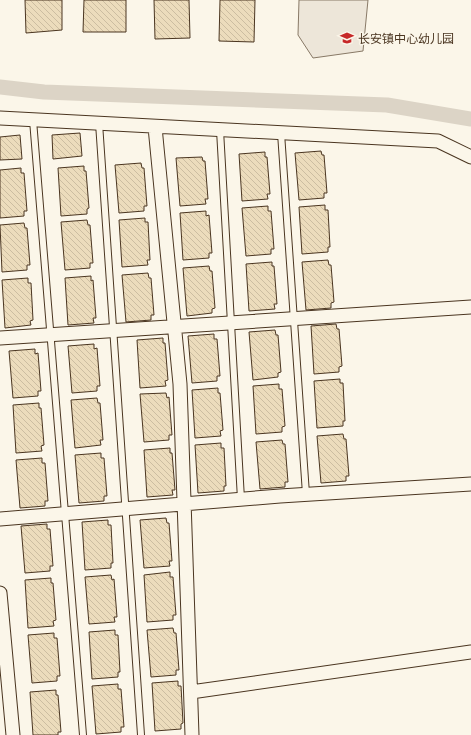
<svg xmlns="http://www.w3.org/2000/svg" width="471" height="735" font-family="'Exo 2','Noto Sans SC',sans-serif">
  <defs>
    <pattern id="building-back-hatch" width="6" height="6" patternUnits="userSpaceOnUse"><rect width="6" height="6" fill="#ecdcbc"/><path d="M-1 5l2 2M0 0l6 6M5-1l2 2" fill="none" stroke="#ccbda1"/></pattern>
  </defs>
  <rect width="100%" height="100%" fill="#fbf6e9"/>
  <path fill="#ede6d9" stroke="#887966" d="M299,0h69l-5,51 -50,7 -15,-23z"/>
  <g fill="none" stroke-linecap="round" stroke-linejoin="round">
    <path stroke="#dcd4c6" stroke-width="15" d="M0,87l44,5 343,13 84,14"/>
  </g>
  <path fill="url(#building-back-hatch)" stroke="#4a3520" d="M25,0h37v30l-36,3z
    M84,0h42v32h-43z
    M154,0h35l1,38 -35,1z
    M220,0h35l-1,42 -35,-1z
    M80,133l2,23 -29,3 -1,-24z
    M20,135l2,24 -22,1v-23z
    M321,151l1,4h2l3,38h-3v5l-25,2 -4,-47z
    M265,152v5h2l3,37h-3l1,5 -26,2 -3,-47z
    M202,157l1,4h2l3,38h-3l1,5 -26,2 -4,-48z
    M141,163l1,5h2l3,38h-3v5l-25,2 -4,-48z
    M84,166v5h2l3,37 -2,1v5l-26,2 -3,-48z
    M21,168v5h3l3,38h-3v5l-24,2v-48z
    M325,205v5h3l2,37h-2v5l-26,2 -3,-47z
    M268,206v5h3l3,38h-3v5l-25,2 -4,-48z
    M206,211v5l3,-1 3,38h-3v5l-26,2 -3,-47z
    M145,218v4h3l2,38h-3l1,5 -26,2 -3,-47z
    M87,220l1,5h2l3,38h-3v5l-25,2 -4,-48z
    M24,223l1,5h2l3,37h-3v5l-25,2 -2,-47z
    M328,260l1,5h2l3,37 -3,1v5l-25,2 -4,-48z
    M272,262v4h2l3,38h-3l1,5 -26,2 -3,-47z
    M209,266l1,5h2l3,37 -3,1v4l-25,3 -4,-48z
    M148,273l1,5h2l3,37h-3v5l-25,2 -4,-47z
    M91,276v5l2,-1 3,38h-3l1,5 -26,2 -3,-47z
    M28,278v5h3l2,37 -3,1 1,4 -26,3 -3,-48z
    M336,324l1,5h2l3,37 -3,1v5l-25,2 -3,-48z
    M275,330l1,5h2l3,37 -3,1v4l-25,3 -4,-48z
    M214,334v5h3l3,37h-3v5l-25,2 -4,-47z
    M163,338v5h2l3,37 -3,1 1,5 -26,2 -3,-48z
    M94,344v5l3,-1 3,38h-3v5l-25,2 -4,-47z
    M35,349v5l3,-1 3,38h-3v5l-25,2 -4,-47z
    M340,379v4h3l2,38h-2v5l-26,2 -3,-47z
    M279,384v5h3l3,37 -3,1v5l-26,2 -3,-48z
    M218,388v5h2l3,37 -3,1 1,5 -26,2 -3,-48z
    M166,393l1,5 2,-1 3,38h-3v5l-25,2 -4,-48z
    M97,398l1,5h2l3,37h-3l1,5 -26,3 -4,-48z
    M39,403v5h2l3,37 -3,1 1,5 -26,2 -3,-48z
    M343,434l1,5h2l3,37h-3v5l-25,2 -4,-47z
    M282,440l1,4h2l3,38h-3v5l-25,2 -4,-47z
    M221,443v5h3l2,38h-2v5l-26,2 -3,-48z
    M170,448v5h2l3,37h-3l1,5 -26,2 -3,-47z
    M101,453v5h3l3,38h-3v5l-25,2 -4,-48z
    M42,458v5h3l3,38h-3v5l-25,2 -4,-48z
    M166,518l1,5h2l3,38h-3l1,5 -26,2 -4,-48z
    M108,520v5h3l2,38h-2v5l-26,2 -3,-48z
    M47,524v5h3l3,37h-3v5l-25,2 -4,-47z
    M170,572v5h3l3,38h-3v5l-26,2 -3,-47z
    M111,575l1,5 2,-1 3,38h-3l1,5 -26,2 -4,-47z
    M51,578v5h2l3,37 -3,1 1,5 -26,2 -3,-48z
    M173,628l1,5h2l3,37h-3v5l-25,2 -4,-47z
    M115,630v5h3l2,37h-2v5l-26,2 -3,-47z
    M54,633v5h3l3,38h-3v5l-25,2 -4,-48z
    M178,681v5h3l2,37 -2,1v5l-26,2 -3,-48z
    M118,684v5h3l3,38h-3v5l-25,2 -4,-48z
    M56,690v5h2l3,37h-3v3h-25l-3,-43z"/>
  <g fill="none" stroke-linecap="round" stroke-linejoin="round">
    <g stroke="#4a3520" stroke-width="8">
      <path id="service" d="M33,120l50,615
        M99,123l42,612
        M220,130l21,369
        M281,133l25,361"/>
    </g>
    <g stroke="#4a3520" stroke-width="15">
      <path id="minor" d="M0,118l438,23 33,16
        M155,127l25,257 12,351
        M0,338l471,-31
        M0,519l280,-23 191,-12
        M0,593l13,142
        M191,692l280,-40"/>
    </g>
    <use href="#service" stroke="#fbf6e9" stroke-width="6"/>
    <use href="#minor" stroke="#fbf6e9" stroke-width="13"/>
  </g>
  <defs>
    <g id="school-bare" transform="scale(1.08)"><path d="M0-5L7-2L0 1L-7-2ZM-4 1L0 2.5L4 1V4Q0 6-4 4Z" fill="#c62828" stroke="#fbf6e9" stroke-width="2.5" paint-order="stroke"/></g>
  </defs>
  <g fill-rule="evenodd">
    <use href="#school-bare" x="347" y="38"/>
  </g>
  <g text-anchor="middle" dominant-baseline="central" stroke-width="3" stroke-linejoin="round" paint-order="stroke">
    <g font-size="12" fill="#4a3520" stroke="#fbf6e9" text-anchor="start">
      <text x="358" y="38">长安镇中心幼儿园</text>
    </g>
  </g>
</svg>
